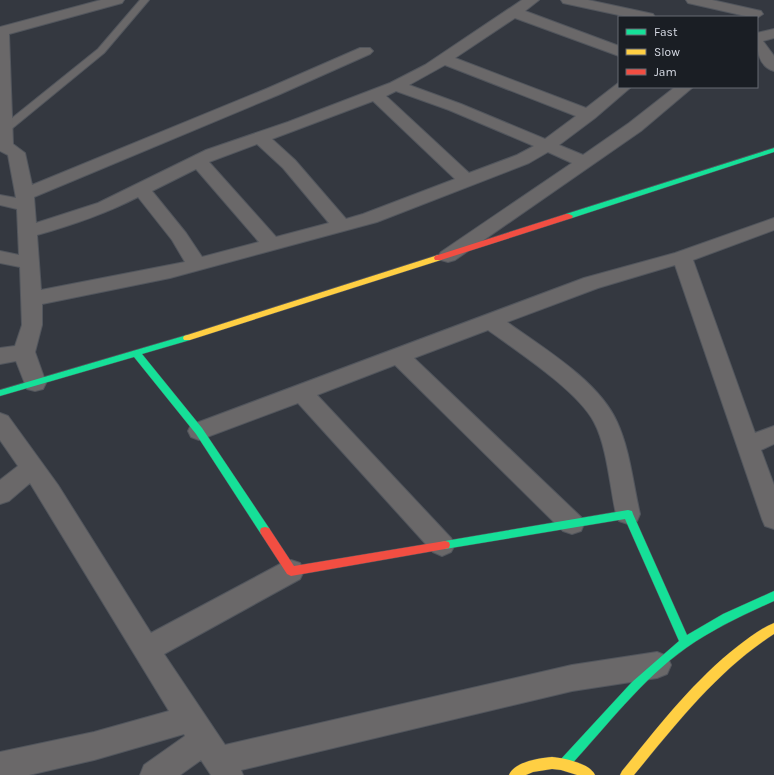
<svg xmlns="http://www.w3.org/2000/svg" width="774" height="775" font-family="Karla,sans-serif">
  <rect width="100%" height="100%" fill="#343840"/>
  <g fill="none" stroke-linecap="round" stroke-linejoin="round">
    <g stroke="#52565d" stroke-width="2">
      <path id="lane" d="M140,0h9l-45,53 -95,78h-8v-4l97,-78z"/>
    </g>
    <g stroke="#52565d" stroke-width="2">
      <path id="street" d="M101,0h23l-2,3 -113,31 4,110 12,9 7,32 234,-96 94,-41h10l3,3 -3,3 -92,41 -244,102 2,26 62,-20 108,-53 82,-28 102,-39 35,-18 97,-65h17l-14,11 94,35v10l-104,-38 -60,40 131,50 31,-24 2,-1v4h12l-36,31 -36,27 24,10 46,-32 46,-36h18l-52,44 -186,129 -7,2 -7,-2 -3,-4 3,-4 131,-89 -24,-11 -19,11 -152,59 -207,56 -128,26v21l-7,27 11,31 -3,6 -8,2 -8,-2 -11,-28 -16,3v-16l15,-2 7,-21 -2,-58 -20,-4v-12l19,4 -2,-46 -17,-4v-10l16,3 -8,-43 -8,-4v-124zM445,65l131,51 -31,23 -84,-35 -52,-19zM396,91l53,19 85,36 -17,9 -48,18 -83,-77zM373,101l82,78 -92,35 -17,5 -51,-59 -23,-21zM257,144l26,24 46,55 -53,14 -67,-75zM196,169l63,73 -57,15 -16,-24 -34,-42zM138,197l34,43 13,22 -144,28 -4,-55c35,-10 68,-21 101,-38z
        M561,0h27l65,14 2,3h-27l-65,-14z
        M686,0h26l49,11 2,3 -6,4 -7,-1 -62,-14z
        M774,29v9l-11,3 11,15v15c-17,-5 -17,-23 -17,-38z
        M774,218v12l-81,30 62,173 19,-7v18l-13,6 13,35v44l-9,-3 -3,-7 -87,-254 -77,23 -91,34c36,26 92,59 110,100 13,28 16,62 23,92l-3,7 -9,3 -9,-3 -3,-7c-6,-27 -9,-68 -22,-92 -16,-31 -77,-71 -106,-92l-74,28 167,159 3,7 -3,7 -9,3 -9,-3 -168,-166 -78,30 134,143 4,7 -4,7 -9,4 -9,-4 -135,-149 -99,37 -8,-3 -3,-6 3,-6 393,-147 91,-25z
        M0,413l8,3 50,69 93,148 131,-70 9,-3 9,3 4,8 -4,8 -136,75 61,91 347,-80 85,-13 10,4 4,9 -4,9 -10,4 -85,13 -331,79 2,5h-32l-10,-15 -21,15h-40l4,-10 41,-29 -1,-2 -90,26 -65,15h-29v-23l94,-20 75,-21 -139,-228 -21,18 -9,3v-24l18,-14 -18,-26z"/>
    </g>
    <g stroke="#52565d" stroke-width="1">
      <path id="fast" d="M774,148v4l-202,66h-3l-4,-2 1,-2z
        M187,335l3,1 1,2 -1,2 -48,14 60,74 67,100 1,3 -1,3 -4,1 -4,-1 -65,-100 -62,-77 -134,39v-6z
        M628,510l4,1 1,3 54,121 36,-21 51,-23v10c-31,14 -61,28 -88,47 -45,32 -80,79 -117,119l-4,2 -4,-2 -2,-4 2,-4 71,-77 47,-41 -54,-122 -180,30 -4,-1 -1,-3 1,-3 4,-1z"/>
    </g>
    <g stroke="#52565d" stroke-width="1">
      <path id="slow" d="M438,255l4,3 -1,2 -251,80h-6l-1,-2 1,-2z
        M774,623v11c-57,37 -97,89 -140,141h-14l2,-4c36,-44 71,-90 116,-125 11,-8 23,-18 36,-23z
        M552,757c11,1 38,6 43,18h-18l-16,-5 -9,-1 -19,3 -7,3h-17c5,-13 30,-17 43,-18z"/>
    </g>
    <g stroke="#52565d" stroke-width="1">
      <path id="jam" d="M566,214h3l4,2 -1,2 -131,42h-6l-1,-2 1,-2z
        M265,527l4,1 25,38 151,-25 4,1 1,3 -1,3 -4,1 -154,27 -4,-2 -26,-40 -1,-3 1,-3z"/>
    </g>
    <use href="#lane" fill="#6a6869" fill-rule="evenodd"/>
    <use href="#street" fill="#6a6869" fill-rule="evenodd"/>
    <use href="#fast" fill="#16e098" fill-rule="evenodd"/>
    <use href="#slow" fill="#ffcf43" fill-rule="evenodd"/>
    <use href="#jam" fill="#f24e42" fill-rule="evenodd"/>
  </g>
  <rect x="618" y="16" width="140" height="72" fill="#1a1e24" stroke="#666a72"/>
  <rect x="626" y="29" width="20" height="6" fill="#16e098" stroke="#666a72"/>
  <text x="654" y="36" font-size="12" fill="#d8dce6">Fast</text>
  <rect x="626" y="49" width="20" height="6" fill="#ffcf43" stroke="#666a72"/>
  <text x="654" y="56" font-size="12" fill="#d8dce6">Slow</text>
  <rect x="626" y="69" width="20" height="6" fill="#f24e42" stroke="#666a72"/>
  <text x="654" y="76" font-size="12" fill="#d8dce6">Jam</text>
</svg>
